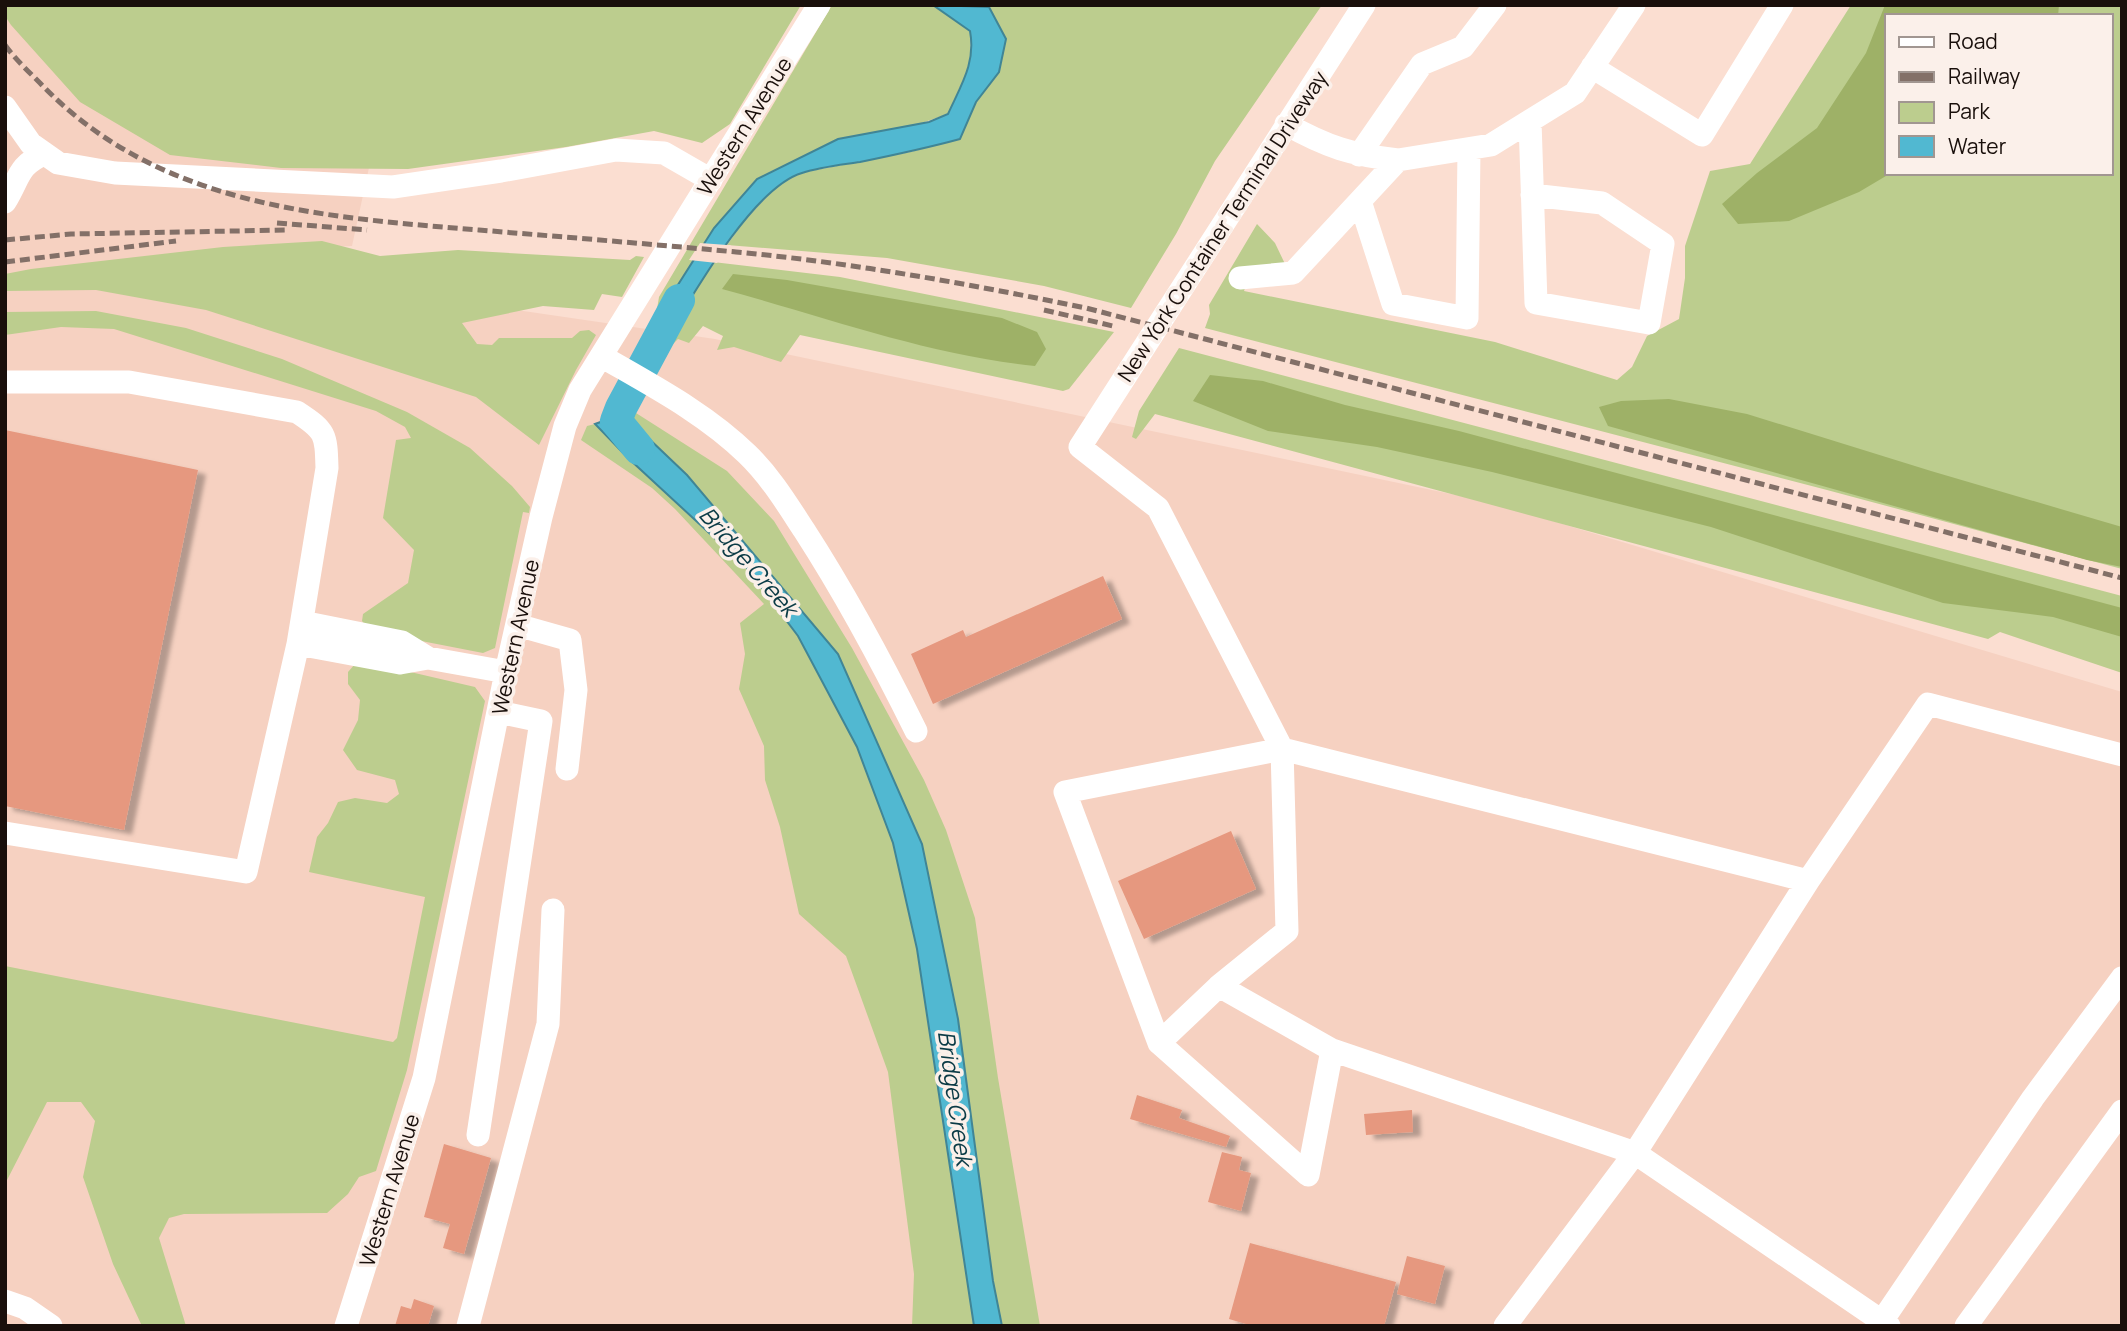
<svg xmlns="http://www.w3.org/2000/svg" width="2127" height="1331" font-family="Manrope,sans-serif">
  <defs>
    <filter id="shadow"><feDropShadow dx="8" dy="4.5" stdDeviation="2" flood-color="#0004"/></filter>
  </defs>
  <rect width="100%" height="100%" fill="#fbded1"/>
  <path fill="#f6d1c1" d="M5,5l370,135 -23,106 -153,8 -194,23z
    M5,279l354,8 356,52 774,163 633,190v634h-2117z"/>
  <path fill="#bccd8e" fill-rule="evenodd" d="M5,5h796l-71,119 -28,19 -48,-12 -88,16 -158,22 -127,-1 -111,-13 -90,-53 -69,-77 -6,-9z
    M832,5h101l37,26 1,31 -23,52 -191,65 -102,142 4,-24z
    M985,5h337l-107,156 -39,73 -45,74 -87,-22 -157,-28 -160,-13 18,-25 32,-34 23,-13 110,-21 50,-13 16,-37 23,-30 -10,-65z
    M1851,5h271v564l-295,-79 -622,-162 5,-14 -1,-9 48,-81 18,19 11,23 -34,3 -8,22 251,51 122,38 15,-13 15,-31 32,-17 6,-41v-32l25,-75 40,-7zM1887,16h224v157h-224z
    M322,241l58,15 78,-6 172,10 6,-4 8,1 -22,40 -20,-3 -8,16 -51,-4 -81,17 15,21 15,1 7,-7h73l8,-7 9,-1 7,5 -20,35 -37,75 -63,-48 -270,-87 -110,-20 -91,1v-17l26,-5 192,-22z
    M713,262l127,15 274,55 -45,57 -6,2 -263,-56 -19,27 -47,-15 -17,3 6,-14 -20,-10 -14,17 -11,-4 -18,18 -1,-6z
    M96,311l90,17 96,31 125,53 63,36 42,38 18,21 -1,6 -6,-1 -28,136 -12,5 -113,-22 -8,-10 1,-7 45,-31 6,-33 -31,-32 13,-78 15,-2 -6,-11 -29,-16 -262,-82 -53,-2 -56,8v-23z
    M1179,348l943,248v77l-122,-41 -12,7 -833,-225 -19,25 -4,-2 7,-26z
    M636,413l91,58 47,50 78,127 72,132 22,50 29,88 23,160 42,248h-38l-9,-45 -35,-262 -36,-175 -84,-190 -151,-179 -64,-61z
    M595,424l33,34 118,109 52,69 59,111 36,96 24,106 57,377h-62l2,-52 -26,-202 -42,-116 -47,-42 -19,-87 -15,-47 -1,-34 -25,-57 6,-35 -5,-31 24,-19 -89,-95 -23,-21 -71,-48 6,-14z
    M363,661l112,26 10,14 -78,369 -31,101 -17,6 -11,17 -21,19 -143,1 -15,4 -10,20 27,88h-44l-29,-62 -30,-87 12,-56 -14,-19h-34l-42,82v-218l388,76 4,-4 28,-141 -116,-25 8,-35 11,-14 10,-21 17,-4 32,5 12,-9 -4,-14 -38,-10 -14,-20 15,-30 2,-20 -12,-16v-12l7,-8z"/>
  <path fill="#9eb167" d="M1885,5h174l-1,11h-171v157h4l-32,19 -70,29 -51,3 -16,-20 35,-31 60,-45 49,-75z
    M733,274l54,6 215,38 35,14 9,17 -11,17c-107,-11 -209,-49 -313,-77z
    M1210,375l53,6 82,24 114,26 663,177v29l-69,-20 -110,-14 -232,-76 -219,-55 -115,-25 -109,-16 -75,-30z
    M1669,399l78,15 184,57 191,56v40l-35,-7 -479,-134 -9,-19 22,-6z"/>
  <path fill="#51b8d1" stroke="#408596" stroke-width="2" d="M933,5l56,2 17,32 -7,33 -23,30 -16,37c-33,9 -66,16 -100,23 -19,3 -39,5 -58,11 -51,15 -115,132 -143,178l-4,-30 59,-93 43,-49 81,-40 91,-17 19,-8c13,-29 28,-51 22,-83z
    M623,414l64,61 151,179 84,190 36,175 35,262 9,45h-28l-57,-377 -24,-106 -36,-96 -59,-111 -52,-69 -118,-109 -33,-34z"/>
  <path fill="#fbded1" d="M700,243l27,2h4l-14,18 -28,-3z"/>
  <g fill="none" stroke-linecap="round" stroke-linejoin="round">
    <path stroke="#51b8d1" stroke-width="32" d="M639,449l-23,-28 5,-13 58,-108"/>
  </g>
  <path fill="#e6987f" filter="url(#shadow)" d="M5,430l193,40 -74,360 -119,-24z
    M1103,576l19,43 -189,85 -22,-50 52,-24 3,7z
    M1231,831l25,58 -112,50 -26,-58z
    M1137,1095l45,15 -3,8 51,18 -4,11 -96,-28z
    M1412,1110l1,22 -47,3 -2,-21z
    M444,1144l47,14 -27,96 -21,-6 7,-24 -26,-7z
    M1222,1152l20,5 -3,13 12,3 -10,38 -33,-9z
    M1250,1243l146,39 -12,44h-131l-24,-7z
    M1407,1256l38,10 -10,38 -38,-10z
    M414,1299l20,7 -6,20h-33l6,-20 10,3z"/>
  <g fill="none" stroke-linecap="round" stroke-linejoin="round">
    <path stroke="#fff" stroke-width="23" d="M1364,5l-284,442 78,61 124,241 5,182 -68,55 113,64 303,103 254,173
      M1592,67l110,68 80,-130
      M5,107l26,37 27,19 57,10 278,14 108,-16 115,-21 48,3 47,27
      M1530,121l6,182 113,20 14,-79 -61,-41 -70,-8
      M1359,155l63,-91 41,-17 32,-42
      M1398,160l93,-15 84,-52 59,-88
      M1360,201l33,103 74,14 2,-169
      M5,202c15,-24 12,-36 39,-48
      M1240,278l53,-5 105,-113c-46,-5 -71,-13 -112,-36
      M601,356c50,29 104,57 146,98 23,22 40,50 57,76 42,65 78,132 112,201
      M5,382h124l168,30c29,19 29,22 30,56l-29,176 -52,228 -241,-39
      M302,622l100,20 26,16 78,14
      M517,625l53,15 6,50 -9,79
      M298,644l102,19 28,-5
      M1219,986l-60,57 -94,-251 217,-43 526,132
      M1159,1043l149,132 24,-125
      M478,1135l63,-414 -43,-9
      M5,1301l20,7 26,18
      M1882,1321l151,-223 89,-120
      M346,1326l78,-248 82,-406 35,-155 24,-91 15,-36 239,-385
      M468,1326l80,-302 5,-114
      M1505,1326l130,-173 173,-272 120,-177 194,51
      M1966,1326l156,-215"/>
    <path stroke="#837068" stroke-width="5" stroke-dasharray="10 5" stroke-linecap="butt" d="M5,45c10,14 23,26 35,38 117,123 280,134 439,147 85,7 171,14 257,22 118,11 233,32 350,56l1036,270
      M277,223l90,7
      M5,240l66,-6 217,-4
      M5,262l171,-21
      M1044,310l69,16"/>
  </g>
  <g text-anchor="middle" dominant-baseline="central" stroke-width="7" stroke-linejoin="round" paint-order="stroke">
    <g font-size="21" fill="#190f0b" stroke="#fbf0ea">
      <text transform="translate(744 126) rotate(-58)">Western Avenue</text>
      <text transform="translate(1222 226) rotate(-57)">New York Container Terminal Driveway</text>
      <text transform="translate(515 637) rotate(-78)">Western Avenue</text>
      <text transform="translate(389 1190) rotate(-73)">Western Avenue</text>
    </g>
    <g font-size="23" font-style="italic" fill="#0b3b46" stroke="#fbf0ea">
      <text transform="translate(749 561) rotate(49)">Bridge Creek</text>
      <text transform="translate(956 1098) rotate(82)">Bridge Creek</text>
    </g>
  </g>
  <rect width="2127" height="1331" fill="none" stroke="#190f0b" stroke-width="14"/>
  <rect x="1885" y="14" width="228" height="161" fill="#fbf0ea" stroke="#a19691" stroke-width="2"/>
  <rect x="1899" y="37" width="35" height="10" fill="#ffffff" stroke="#a19691" stroke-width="2"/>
  <text x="1948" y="49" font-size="21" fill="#190f0b">Road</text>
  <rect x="1899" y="72" width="35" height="10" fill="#837068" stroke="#a19691" stroke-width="2"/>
  <text x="1948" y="84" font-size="21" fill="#190f0b">Railway</text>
  <rect x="1899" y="102" width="35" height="21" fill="#bccd8e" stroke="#a19691" stroke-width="2"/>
  <text x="1948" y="119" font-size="21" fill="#190f0b">Park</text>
  <rect x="1899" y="136" width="35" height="21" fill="#51b8d1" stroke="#a19691" stroke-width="2"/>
  <text x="1948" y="154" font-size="21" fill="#190f0b">Water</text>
</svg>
